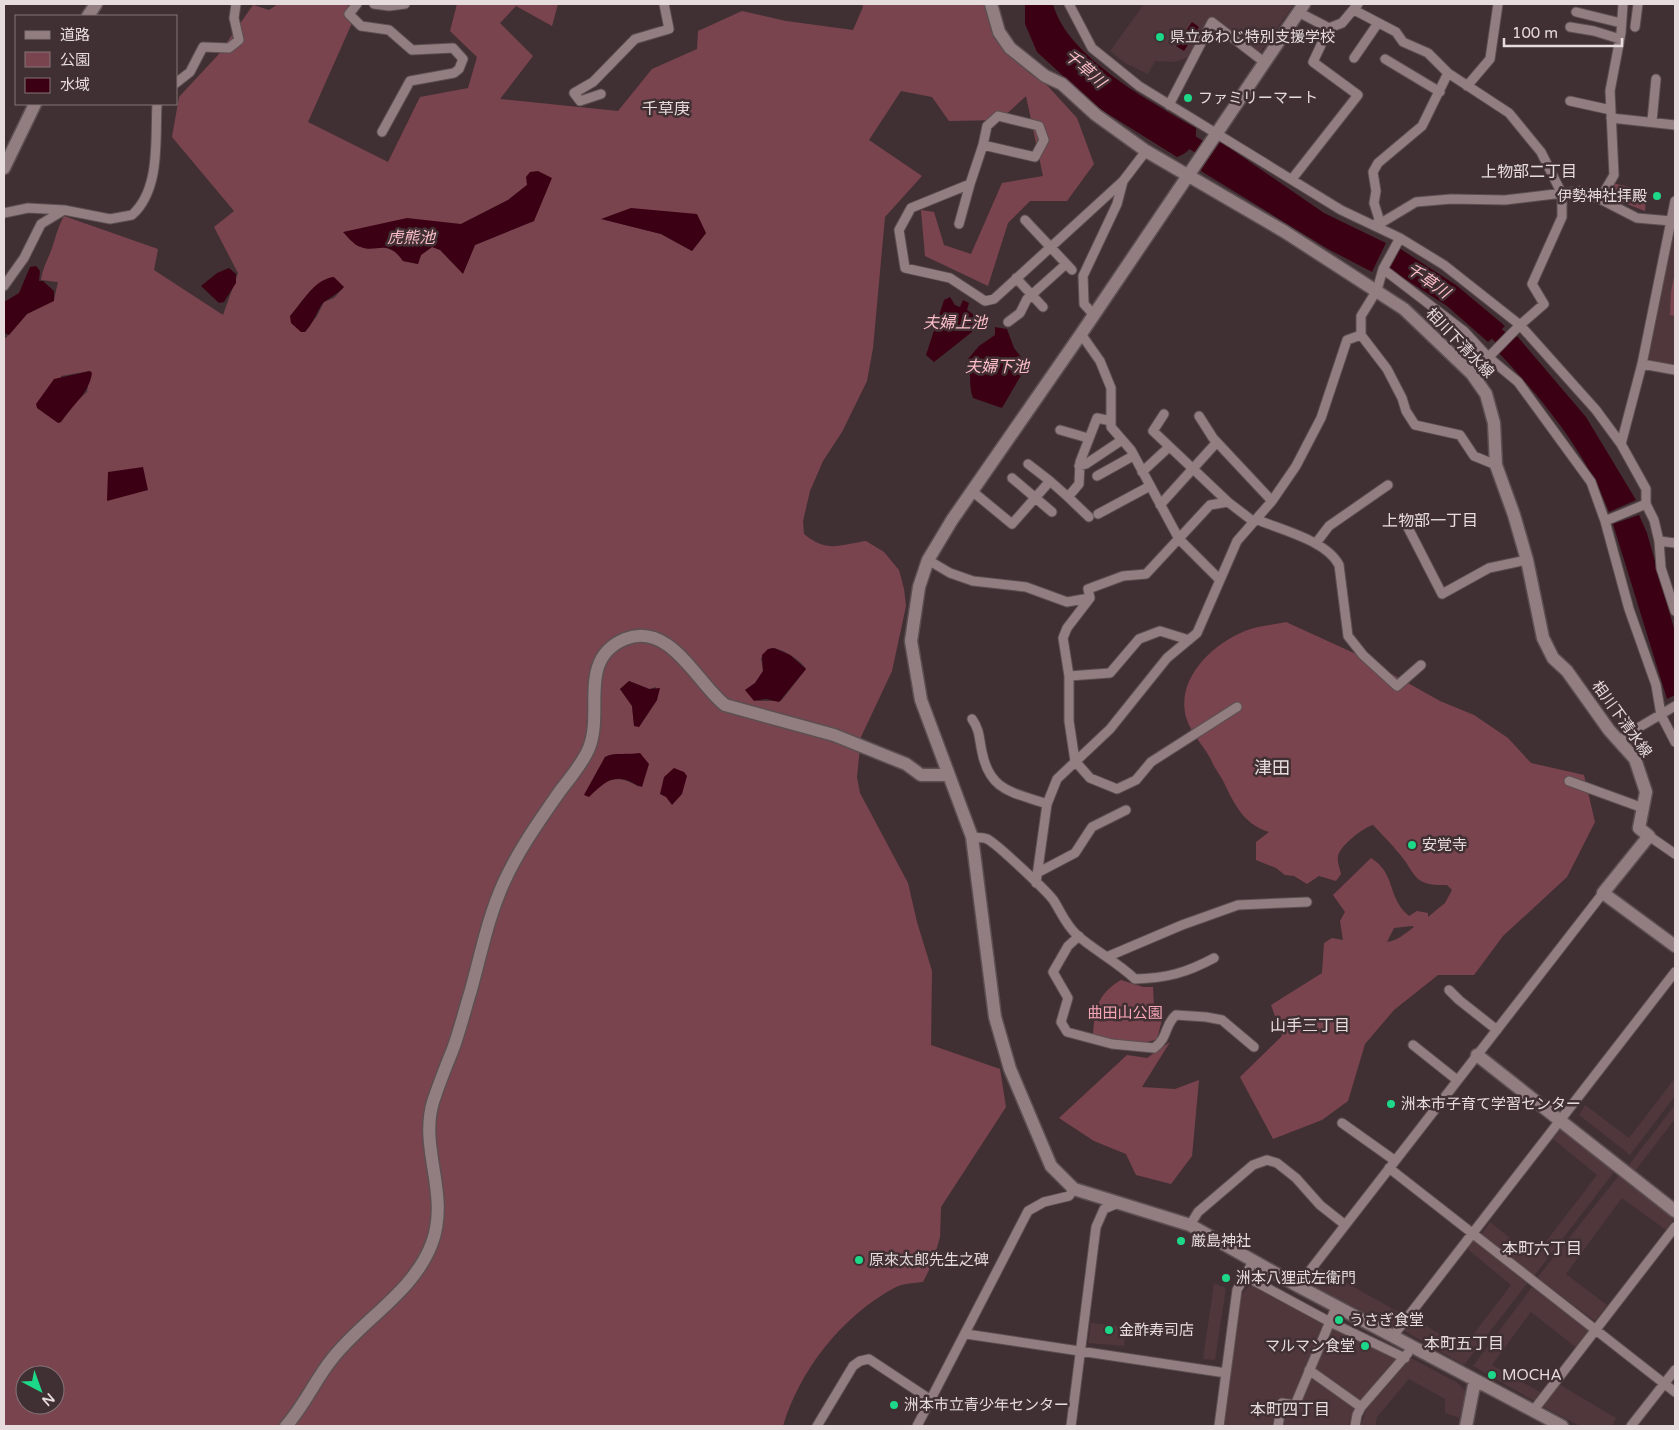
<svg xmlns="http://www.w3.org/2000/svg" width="1679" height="1430" font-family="'Varela Round','Noto Sans JP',sans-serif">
  <rect width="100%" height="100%" fill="#413033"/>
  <path fill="#4f373b" d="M1144,4h150l-35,50 -50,-30 -20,33 -14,5 -20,-1 -7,13 -23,-11 -15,-12z
    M1675,216v149l-29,-6z
    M1675,1078v18l-45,59 -51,-40 6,-10 44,33z
    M1675,1105v14l-40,52 -7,-5z
    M1560,1128l54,44 -83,108 -50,-45 9,-13 44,35 63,-82 -45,-37z
    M1620,1174l55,44 -9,12 -44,-32 -56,76 41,31 -12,16 -58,-43z
    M1474,1237l55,44 -65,84 -63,-36 10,-12 52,31 48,-63 -46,-38z
    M1320,1268l82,46 -9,13 -85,-44z
    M1256,1277l146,78 -45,48 -9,23h-126l20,-132z
    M1214,1283l12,5 -11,72 -12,-1z
    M1535,1283l57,46 -14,20 -47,-37 -39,53 50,28 -6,9 -63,-36z
    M1091,1323l35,4 -2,19 -36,-3z
    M1411,1358l47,25 9,10 -8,25 -14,-5v-14l-36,-20 -32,38 -2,9h-14l5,-18z
    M1557,1383l59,35 -4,8h-32l-40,-21z"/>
  <path fill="#7a444f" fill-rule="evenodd" d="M278,4h69l9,10 -48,108 80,40 32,-65 48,-9 9,-31 -27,-26 7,-27h101l-6,22 -36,-20 -16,17 33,33 -33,43 118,12 34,-42 45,-20 1,-18 44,-20 44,10 67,9 10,-23 -1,-3h121l23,47 23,22 16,10 32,35 17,46 -27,37h-37l-22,22 -20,63 -63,-30 -4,-46 13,2 10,33 27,9 31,-71 41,-7 -17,-80 -26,24 -51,1 -17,-24 -31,-6 -32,49 53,36 -37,41 -12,131 -6,33 -25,51 -19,29 -13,30 -7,30 1,13c23,19 35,11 62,7l18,11 15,18 5,19 2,17 -14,65 -31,66 -4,40 3,16 48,90 9,39 15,49 -1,74 69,24 6,38 -65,100 -1,30 -7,25 -10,20c-8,1 -19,1 -27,5 -53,28 -96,82 -113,139h-779v-1089l2,1 21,-24 27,-14 4,-18 -17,-2c2,-14 9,-24 13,-38 3,-10 5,-17 10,-26l94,33 -4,21 69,45 15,-42 -24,-46 20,-16 -62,-74 7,-40 39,-42 35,-50 16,5zM527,185l7,36 -59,24 -12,28 -23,-24 -8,-2 -11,8 -3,9 -15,-3 -7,-9 -12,-5 53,-24 24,1 47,-24zM602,219l104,14 -14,18 -31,-17zM344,287l-10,11 -10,4 -7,14 -12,16 -15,-16 21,-26zM90,371l-3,21 -10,9 -16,21 -3,1 3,-47zM771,648c11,0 30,12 35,21l-25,32h-23l-13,-11 10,-7 8,-12 -2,-13zM629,681l21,8 6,-2 1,13 -18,27 -5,-2 -2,-19 -12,-17zM638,753l1,34c-24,-15 -33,-6 -55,8l21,-38c11,-6 22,0 33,-4zM25,1375h30v30h-30z
    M1608,182l39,9 -2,20 -39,-15z
    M1675,271v45l-5,-1 1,-23z
    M1286,622l70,32 84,47 34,14 34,23 23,25 53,12 11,47 -28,55 -64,59 -29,39h-36l-44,35 -29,34 -17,57 -26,19 -49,19 -33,-62 42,-41 -11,-31 51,-32 2,-30 8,-5 11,2 -3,-19 5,-9 -12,-17 38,-37c25,15 16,40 38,58l8,-5 11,2v4l17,-14 7,-13 -5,-5c-37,1 -29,-11 -50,-34 -7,-9 -16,-17 -24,-26 -9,2 -35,22 -35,32 -1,5 2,12 3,17l-5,7 -17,-5 -12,8 -13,-8 -9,-1 -9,-7 -20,-8v-18l13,-10c-24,-8 -32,-23 -43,-45 -3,-8 -9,-15 -13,-23 -7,-17 -22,-29 -27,-47 -10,-38 25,-72 59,-86 12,-5 28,-6 41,-9zM1412,926l2,1c-8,6 -17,14 -27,15l7,-14z
    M1121,980l22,7h10l1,21 9,8 -6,23c-19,8 -46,4 -64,-5 2,-27 5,-40 28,-54z
    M1170,1042l-28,45 33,2 24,-9 -7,76 -21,28 -35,-9 -10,-21 -32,-13 -35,-23 68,-63 20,3z"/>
  <path fill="#3c0015" d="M1025,4h28c14,53 98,98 143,124 1,14 -6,25 -19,29l-80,-50 -60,-55 -12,-28z
    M1192,22l7,5 -15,24 -8,-5z
    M1221,142l103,71 62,30 -14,29 -44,-23 -127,-78 -2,-8 11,-16z
    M538,171l14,7 -18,43 -59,24 -12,29 -23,-24 -8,-3 -11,8 -3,9 -15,-3c-17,-24 -26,-6 -45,-15 -6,-3 -11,-10 -15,-14l64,-14 54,6 47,-24 19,-15 -1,-8 4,-5z
    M631,208l66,6 9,19 -14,18 -31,-17 -60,-15z
    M1399,248l57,37 49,41 -17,16 -41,-36 -59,-38z
    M36,266l4,5 -1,10h4l11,10v10l-27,13 -18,21 -5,-2v-31l15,-9 11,-26z
    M229,268l7,6v9l-12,19 -5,1 -18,-17 16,-13z
    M334,277l10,10c-6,7 -20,14 -22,17 -6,10 -9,19 -17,28h-4l-10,-9 -1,-7c12,-13 24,-37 44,-39z
    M950,297l5,8 5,2 3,-7 6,3 -2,7 13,9 2,5 -48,38 -8,-7 18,-55z
    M995,327l12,2 7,19 13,17 -25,43 -29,-10c-5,-14 -1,-25 -5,-39l11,-13 16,-11z
    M1517,336l69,81 50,83 -27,12c-24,-61 -66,-112 -111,-160z
    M90,371l2,2c-3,21 -20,32 -31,49l-3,1 -21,-15 -1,-4 18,-25z
    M143,467l5,23 -41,11 1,-29z
    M1639,515l8,18 28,99v63l-8,4 -54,-175z
    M774,648l16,7 16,14 -27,33 -13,-3 -12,2 -9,-11 10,-7 8,-12 -1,-16 6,-6z
    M629,681l20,8 11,-1 -3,12 -18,27 -5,-1 -2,-20 -12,-17z
    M640,753l9,11 -7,23c-4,-1 -7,-3 -11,-5 -19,-9 -29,3 -42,15l-5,-2 21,-38c8,-5 24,-2 35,-4z
    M674,768l10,4 3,4 -5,18 -10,11 -6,-8 -6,-3 4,-17z"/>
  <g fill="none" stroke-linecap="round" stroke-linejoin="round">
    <path stroke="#3c0015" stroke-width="14" d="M1177,133l37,23
      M1483,321l32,30"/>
    <g stroke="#5c4f51" stroke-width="11">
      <path id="street" d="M357,4l-8,10 12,12 28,4 23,20 41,-2 10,11 -4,10 -5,4 -44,8 -28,51
        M374,4l15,2 16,-2
        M1069,4l23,44 47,38 202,124 59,28 44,27 76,60 76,85 25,34 25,45v15l8,16 5,21 2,27 14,43
        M1354,10l42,22 7,10 25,11 20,20 61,40 32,39 21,42v23l-30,67 12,20 -24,21 -48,49
        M1576,12l45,11
        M1570,27l24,4 26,8
        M1635,27l3,-23
        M1329,28l13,-5 16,-19
        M1354,58l24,-35
        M1385,59l55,33
        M176,83l14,-11 13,-25 26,1 10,-8 -5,-22 2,-14
        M1467,86l23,-27 8,-55
        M601,94l-21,7 -6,-8 19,-11 42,-43 34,-10 -5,-25
        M1570,101l41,9
        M1169,105l43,-83 52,40
        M1611,118l64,7
        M1652,121l4,-42
        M983,145l4,-19 11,-10 41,10 5,14 -9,17 -52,-12 -13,39 -59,24 -12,22 6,38 45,10 35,23 9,-2 129,-118
        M1292,179l66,-84 -45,-33 16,-34 -31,-16
        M1600,199l14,-24 -4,-84 11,-58 2,-29
        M4,213l24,-5 36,2 46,9 22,-4c29,-26 23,-76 25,-111
        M1025,220l47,50
        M959,224l11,-40
        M1376,226l40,-24 35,-3 54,1 75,-9 20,8 37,19 34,3
        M1376,226l3,-7 -5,-16 2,-12 -3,-19 5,-9 44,-37 26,-53
        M1400,238l-17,31 -6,21 -16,26v19l26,34 15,29 4,13 9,14 45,10 14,21 22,9
        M1383,269l81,62 24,26 30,25 73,100 14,39 24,88 27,76 5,30 14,27
        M1016,278l27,29
        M4,286l20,-28 17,-34 23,-14
        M1094,315l-10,-11 -1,-28 34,-72 6,-23 23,-30
        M1008,322l12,-9 7,-14 39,-35
        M1081,334l19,27 11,27v39l20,23 48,89 41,41
        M1642,364l33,6
        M1164,414l-11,17 75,71
        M1199,416l14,22 59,63
        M1060,430l28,8
        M1621,444l21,-80 33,-163
        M1028,464l22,17
        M1079,466l7,-2 36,-24
        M1142,472l27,-25
        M1097,476l36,-20
        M1012,478l40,34
        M972,491l40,33 38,-43 18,16 11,-13 1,-22 17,-44 14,3
        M1068,497l21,20
        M1160,505l57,-63
        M1098,514l52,-28
        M1403,518l39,76 47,-26 38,-8
        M1258,520c24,10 69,21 81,45l9,71 15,19 34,31 24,-21
        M1605,521l41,-17
        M1659,541l16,2
        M1316,543l13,-17 59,-41
        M928,560l22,13 23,8 53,6 41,15 23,-4
        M1069,676l41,-3 29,-34 21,-8 29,9
        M1237,707l-86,55 -15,18 -19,9 -27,-11 -15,-17 -6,-40v-45l-6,-38 4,-10 23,-30 -2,-9 35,-13 23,-2 64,-69 18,-3 26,20
        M972,719c8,11 7,20 10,33 8,40 31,40 65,52
        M1619,742l7,-7 49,-29
        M1569,781l74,27
        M1649,836l26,18
        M972,837c4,1 11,0 15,2 8,3 62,54 67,62 8,13 12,24 23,34 18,16 39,26 58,44 32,-1 51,-6 79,-21
        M1037,873l38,-20 17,-26 34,-17
        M1036,883l11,-79 10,-25 53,-50 57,-71 30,-25 40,-92 35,-40 24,-35 25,-48 26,-78 14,-5
        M1079,936l-11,10 -15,26 15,26 -7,24 6,10 45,12 42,4c15,-11 10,-23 22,-33l30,2 16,3 32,27
        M1109,956l73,-31 56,-20 69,-3
        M1449,990l10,10 38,30
        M1413,1045l44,35
        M1342,1123l52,37
        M1389,1168l286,224
        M1190,1225l8,-13 55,-47 14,-5 10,3 19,15 24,27 24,19
        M1245,1276l85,46 75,36
        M1298,1286l305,-393
        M966,1334l260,39
        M1393,1336l282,-364
        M1309,1370l52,37
        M1533,1411l142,-184
        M817,1426l36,-60 7,-5 9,-2 62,41
        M917,1426l111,-215 16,-9 25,-6 5,-7
        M1071,1426l25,-199 8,-18 12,-5
        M1219,1426l18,-136 17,-30
        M1278,1426l4,-23 13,2 39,-93
        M1355,1426l2,-11 4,-8 47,-54
        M1631,1426l44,-56"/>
    </g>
    <g stroke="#5c4f51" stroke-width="15">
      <path id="secondary" d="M991,4l8,28 11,16 35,28 17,8 34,31 50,36 139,81 119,77 68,65 14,20 8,29 2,42 18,50 13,45 16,78 10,20 14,13 42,59 26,29 11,33 -7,36 10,8 -46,57 72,53
        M1304,4l-223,330 -129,186 -24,40 -9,27 -8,54 10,59 51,137 23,180 15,52 41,97 23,23 116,36 108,61 264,140
        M88,16l8,-12
        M4,168l31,-64
        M1477,1055l198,156
        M286,1426c18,-20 29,-46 46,-67 31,-40 82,-67 100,-116 18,-49 -13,-94 1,-141 6,-18 13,-36 20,-53 7,-19 12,-40 18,-59 10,-36 17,-73 33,-108 15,-33 36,-62 56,-91 10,-13 23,-28 29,-43 15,-37 -12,-89 36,-109 45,-18 72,44 100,66l109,30 72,29 15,11h27
        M1466,1426l9,-46"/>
    </g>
    <use href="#street" stroke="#927e81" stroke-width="9"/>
    <use href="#secondary" stroke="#927e81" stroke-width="12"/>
  </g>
  <g fill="#1dd888" stroke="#413033" stroke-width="2">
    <circle cx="1160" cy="37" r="5"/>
    <circle cx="1188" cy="98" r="5"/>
    <circle cx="1657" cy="196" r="5"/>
    <circle cx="1412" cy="845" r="5"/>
    <circle cx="1391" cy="1104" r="5"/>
    <circle cx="1181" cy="1241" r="5"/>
    <circle cx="859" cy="1260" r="5"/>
    <circle cx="1226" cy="1278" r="5"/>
    <circle cx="1339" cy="1320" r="5"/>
    <circle cx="1109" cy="1330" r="5"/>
    <circle cx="1365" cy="1346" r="5"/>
    <circle cx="1492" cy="1375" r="5"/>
    <circle cx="894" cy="1405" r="5"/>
  </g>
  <g text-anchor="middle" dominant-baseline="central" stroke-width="5" stroke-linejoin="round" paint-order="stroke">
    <g font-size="15" fill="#e6dbdd" stroke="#413033" text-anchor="start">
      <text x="1170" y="37">県立あわじ特別支援学校</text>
      <text x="1198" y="98">ファミリーマート</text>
      <text x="1647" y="196" text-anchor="end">伊勢神社拝殿</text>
      <text x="1422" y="845">安覚寺</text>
      <text x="1401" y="1104">洲本市子育て学習センター</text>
      <text x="1191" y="1241">厳島神社</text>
      <text x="869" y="1260">原來太郎先生之碑</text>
      <text x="1236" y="1278">洲本八狸武左衛門</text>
      <text x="1349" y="1320">うさぎ食堂</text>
      <text x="1119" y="1330">金酢寿司店</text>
      <text x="1355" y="1346" text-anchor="end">マルマン食堂</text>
      <text x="1502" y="1375">MOCHA</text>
      <text x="904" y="1405">洲本市立青少年センター</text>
    </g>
    <g font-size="15" fill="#e6dbdd" stroke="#413033">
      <text transform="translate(1460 343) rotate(46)">相川下清水線</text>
      <text transform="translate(1622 719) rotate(54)">相川下清水線</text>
    </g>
    <g font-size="15" fill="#f8a6b6" stroke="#413033">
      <text x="1125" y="1013">曲田山公園</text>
    </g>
    <g font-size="16" font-style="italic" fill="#fcbdc8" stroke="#413033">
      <text transform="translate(1085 69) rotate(41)">千草川</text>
      <text x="411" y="238">虎熊池</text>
      <text transform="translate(1428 281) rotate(35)">千草川</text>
      <text x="955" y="323">夫婦上池</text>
      <text x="997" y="367">夫婦下池</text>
    </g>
    <g font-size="16" fill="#e6dbdd" stroke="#413033">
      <text x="666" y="109">千草庚</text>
      <text x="1529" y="172">上物部二丁目</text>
      <text x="1430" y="521">上物部一丁目</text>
      <text x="1310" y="1026">山手三丁目</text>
      <text x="1542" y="1249">本町六丁目</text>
      <text x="1464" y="1344">本町五丁目</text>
      <text x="1290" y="1410">本町四丁目</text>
    </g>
    <g font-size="18" fill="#e6dbdd" stroke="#413033">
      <text x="1272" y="768">津田</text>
    </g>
  </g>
  <rect width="1679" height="1430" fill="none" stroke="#e6dbdd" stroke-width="10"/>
  <rect x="15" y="15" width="162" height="90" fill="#413033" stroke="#837477"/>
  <rect x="25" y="31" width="25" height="8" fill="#927e81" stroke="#837477"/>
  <text x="60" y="40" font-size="15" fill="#e6dbdd">道路</text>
  <rect x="25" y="52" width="25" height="15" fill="#7a444f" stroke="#837477"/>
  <text x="60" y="65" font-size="15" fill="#e6dbdd">公園</text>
  <rect x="25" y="78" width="25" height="15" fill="#3c0015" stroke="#837477"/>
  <text x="60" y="90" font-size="15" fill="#e6dbdd">水域</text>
  <g transform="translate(40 1390) rotate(139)"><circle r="24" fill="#413033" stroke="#837477"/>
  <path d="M0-4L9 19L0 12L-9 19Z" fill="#1dd888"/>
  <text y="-8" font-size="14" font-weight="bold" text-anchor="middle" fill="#e6dbdd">N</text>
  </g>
  <path d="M1504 38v8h118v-8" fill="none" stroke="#e6dbdd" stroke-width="2.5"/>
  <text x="1512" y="38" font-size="15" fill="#e6dbdd" stroke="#413033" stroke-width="4" paint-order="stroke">100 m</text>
</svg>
